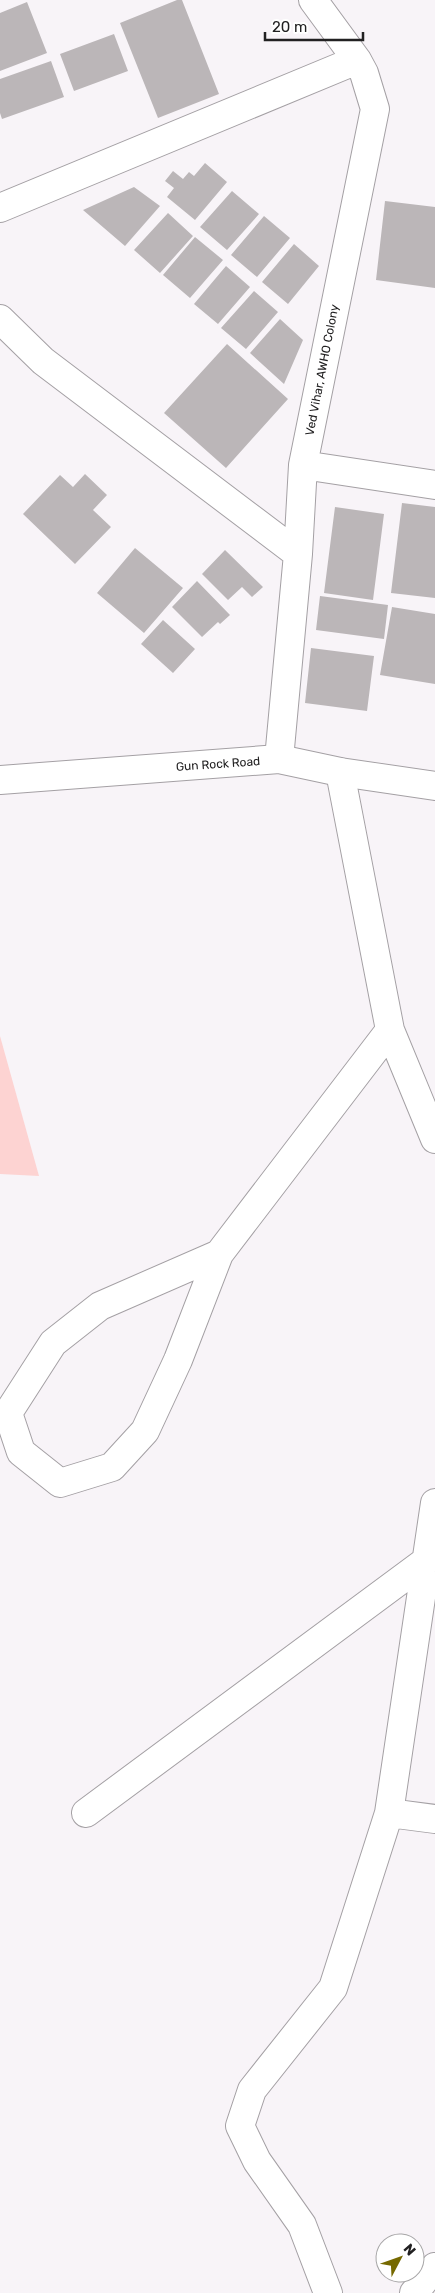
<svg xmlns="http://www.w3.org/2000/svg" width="435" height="2293" font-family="Rubik,sans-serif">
  <rect width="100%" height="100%" fill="#f8f4f8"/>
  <path fill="#fdd3d2" d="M0,1036l39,140 -39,-2z"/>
  <path fill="#bbb6b8" d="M177,0h5l37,94 -61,24 -38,-95z
    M27,2l20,51 -47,18v-58z
    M114,34l14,37 -54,20 -14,-37z
    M51,61l13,36 -62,22 -2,-6v-34z
    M205,163l22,19 -32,38 -28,-23 7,-9 -9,-7 8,-10 10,8 6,-7 5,4z
    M134,187l26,19 -35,40 -42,-36z
    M232,191l27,23 -32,36 -27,-23z
    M385,201l50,6v81l-59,-8z
    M168,213l25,23 -33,37 -26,-23z
    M264,216l26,22 -33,39 -26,-22z
    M195,237l28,23 -33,38 -27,-23z
    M294,244l25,22 -31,38 -26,-22z
    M226,266l24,21 -32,37 -24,-20z
    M254,291l24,21 -32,37 -25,-21z
    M280,319l23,21 -19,44 -34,-31z
    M227,344l61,55 -62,69 -62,-55z
    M85,474l22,21 -14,15 18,17 -36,37 -52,-50 37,-39 13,12z
    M402,503l33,4v91l-44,-5z
    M335,507l49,7 -11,86 -49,-7z
    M135,548l48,40 -39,45 -47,-40z
    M225,550l38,37 -11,10 -10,-10 -14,13 -26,-26z
    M197,581l33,34 -10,9 -2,-2 -16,15 -30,-30z
    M320,596l68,9 -4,34 -68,-9z
    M392,607l43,7v70l-55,-9z
    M163,620l32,29 -22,24 -32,-29z
    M311,648l63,8 -7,55 -62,-8z"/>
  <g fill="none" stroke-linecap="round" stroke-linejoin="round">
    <g stroke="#a4a0a4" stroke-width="30">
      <path id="minor" d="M0,208l357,-148
        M0,319l43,42 255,193
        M303,465l132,20
        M279,759l19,-205 5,-89 72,-356 -11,-36 -7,-13 -44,-60
        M340,772l50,258 45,109
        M219,1254l-41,106 -33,71 -33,36 -52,16 -39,-31 -13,-39 45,-70 47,-37 119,-52 171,-224
        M86,1813l340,-252
        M389,1813l46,-310
        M328,2293l-26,-68 -45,-64 -17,-35 12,-36 81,-102 56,-175 46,6
        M414,2293l21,-26"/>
    </g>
    <g stroke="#a4a0a4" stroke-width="30">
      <path id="major" d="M0,780l279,-21 61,13 95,14"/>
    </g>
    <use href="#minor" stroke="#fff" stroke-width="28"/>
    <use href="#major" stroke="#fff" stroke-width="28"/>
  </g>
  <g text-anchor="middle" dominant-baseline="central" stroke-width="4.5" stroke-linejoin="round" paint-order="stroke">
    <g font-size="12" fill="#222122" stroke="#fff">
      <text transform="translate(322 370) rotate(-79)">Ved Vihar, AWHO Colony</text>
      <text transform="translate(218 764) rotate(-4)">Gun Rock Road</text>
    </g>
  </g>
  <g transform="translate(400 2258) rotate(49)"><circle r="24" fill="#ffffff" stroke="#a7a6a7"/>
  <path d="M0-4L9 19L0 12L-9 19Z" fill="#766900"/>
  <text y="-8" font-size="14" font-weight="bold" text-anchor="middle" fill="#222122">N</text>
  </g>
  <path d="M265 32v8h98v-8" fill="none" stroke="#222122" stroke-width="2.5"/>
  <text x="272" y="32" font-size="15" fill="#222122" stroke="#ffffff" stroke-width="4" paint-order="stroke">20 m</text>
</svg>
